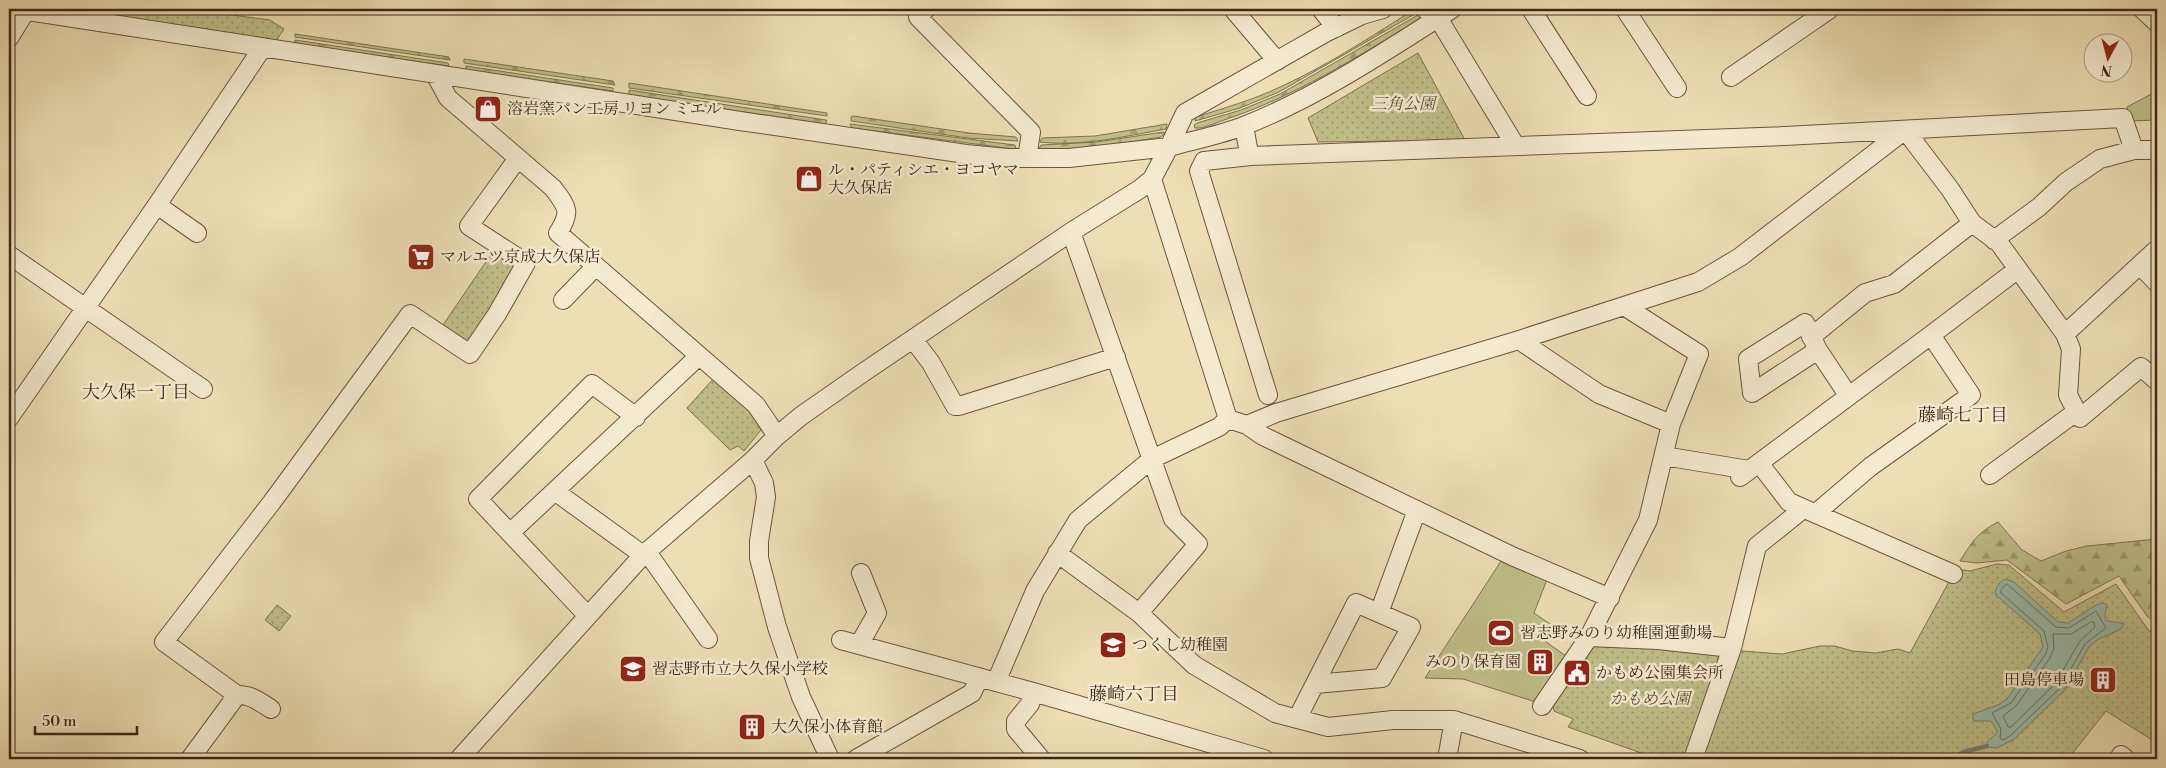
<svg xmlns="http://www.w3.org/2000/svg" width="2166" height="768" font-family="'Libre Bodoni','Noto Serif JP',serif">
  <defs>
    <pattern id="forest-firs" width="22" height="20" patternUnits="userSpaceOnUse" patternTransform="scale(1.25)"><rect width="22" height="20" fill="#bfbf89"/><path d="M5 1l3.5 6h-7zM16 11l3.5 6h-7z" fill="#9d9b6f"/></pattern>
    <pattern id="park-dots" width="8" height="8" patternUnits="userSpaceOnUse" patternTransform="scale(1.25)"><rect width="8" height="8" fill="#bfbf89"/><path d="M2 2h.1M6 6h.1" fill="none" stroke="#9d9b6f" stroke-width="1.8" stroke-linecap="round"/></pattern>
  </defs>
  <rect width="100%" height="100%" fill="#eedeb6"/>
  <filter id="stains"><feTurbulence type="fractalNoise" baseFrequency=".004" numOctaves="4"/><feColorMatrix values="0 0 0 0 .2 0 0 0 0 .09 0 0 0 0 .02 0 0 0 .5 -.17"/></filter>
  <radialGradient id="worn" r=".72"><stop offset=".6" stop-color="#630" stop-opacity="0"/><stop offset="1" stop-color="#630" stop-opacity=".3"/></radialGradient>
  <path fill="#bfbf89" stroke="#807251" d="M2157,91v29l-27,1 -3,-14z
    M1503,558l45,19 -14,36 19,13 -8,15 25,18 -31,44 -76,-24 -38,-1z"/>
  <path fill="url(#forest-firs)" stroke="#807251" d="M1407,14l6,1 -134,77 -39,16 -45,13 1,-4c28,-9 57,-17 84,-30 44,-20 86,-47 127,-73z
    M1418,15l2,1v3c-63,38 -126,78 -196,101 -9,3 -21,9 -29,8l-1,-3 3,-2 44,-13 39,-16z
    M295,34l154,23 1,3 -155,-23z
    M295,40l153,23 1,3 -154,-22z
    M464,59l149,22 2,4 -151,-22z
    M466,66l147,22v3l-147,-21z
    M629,83l198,30v3l-198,-28z
    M629,90l197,30 1,1 -2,3 -196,-29z
    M853,116l116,17 47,4 2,4 -50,-3 -117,-17v-4z
    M850,124l165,21 1,3 -2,1 -162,-21z
    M1167,124l-1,5c-39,7 -87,18 -126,13l2,-4 53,-2z
    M1163,132l2,1 -4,4c-24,4 -102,18 -122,11l2,-3 56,-3z
    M1998,522l24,28 19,11 25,-10 21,-5 70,-7v85l-10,-8 -28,-40 -53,28 -59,-44 -30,3 -17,-2c12,-19 17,-28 38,-39z"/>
  <path fill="url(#park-dots)" stroke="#807251" d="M68,9h118l84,11 14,9 -8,12z
    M1418,53l47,87 -147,2 -10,-24z
    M494,250l24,16 -51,79 -26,-17z
    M714,378l51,47 -21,26 -6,-5 -8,4 -43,-42z
    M1997,564l12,1 55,47 52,-28 33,47h8v112l-51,-32 -38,48h-370l37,-104 6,-4 41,3 38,-8h15l17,5 24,2 22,-4 12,4 46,-84 14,2z
    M277,605l14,11 -12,15 -14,-11z
    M1590,643l131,10 -33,106h-30l-90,-32 5,-8 -19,-8 -2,-13z"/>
  <path fill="#9abcaa" stroke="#778070" d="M2006,579l8,3 44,40 10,1 28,-18 7,-2 4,2c-6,22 1,14 17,19l-3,5 -24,11 -8,7 -25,44 -51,49 -17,8 -9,-1v-5l9,-8 1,-3 -6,-10h-16l-2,-1v-6l25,-9 9,-6 36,-52 -3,-13 -44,-39c-2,-7 4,-14 10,-16z"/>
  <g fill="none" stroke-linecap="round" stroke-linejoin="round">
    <path stroke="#6e7162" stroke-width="1" d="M2007,584l49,43 13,1 27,-17 10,17 -21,16 -25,44 -50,48 -7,4 -3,-2 1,-9 -9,-16 19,-10 34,-48 3,-8 -4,-16 -43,-38v-3z
      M2091,622h3l1,5 -15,14 -25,43 -44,43h-3l-5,-11 13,-10 34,-48 4,-10 -1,-14h18z"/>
    <path stroke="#778070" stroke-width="4.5" d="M1950,759l14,-7 23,-6"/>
    <g stroke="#6d5440" stroke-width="20">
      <path id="minor" d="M15,9l725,112 226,33 41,4h62l100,-11 -17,32 -12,10 -69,43 -207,140 -63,44 -24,20 -24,24 -110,95 -184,204
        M926,9l-8,8 113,115 -4,26
        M1233,9l44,52
        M1321,9l15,19
        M1425,9l13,9 77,127
        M1531,9l56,87
        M1625,9l52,79
        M2142,9l15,14
        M9,38l18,-29
        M435,74l13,24 105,90c14,19 19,23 5,45l198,172 21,31
        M1731,77l99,-68
        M1244,126l4,22 3,8 534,-20 338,-18 11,32h23
        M1169,147c25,-7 52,-12 77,-22 73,-29 140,-74 206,-116
        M1169,147l16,-34 140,-80 37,-18 21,-6
        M1251,156l-47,5 -5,10 69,224
        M1152,179l76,240
        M157,205l40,28
        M1071,232l102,287 25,25 -59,69
        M1994,240l45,-33 27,-25 34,-23 34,-9
        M9,255l194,134
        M2140,265l17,18
        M563,300l33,-34
        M2065,334l92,-85
        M1931,335l87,-66
        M1811,337l54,-44 29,-9 78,-61
        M913,339l18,24 24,43h4l157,-49
        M1519,340l80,54 72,30
        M1818,350l-66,43 -4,-34 57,-36 13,27 30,45
        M9,418l148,-213 106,-158
        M1247,425l16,11 249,120 98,42
        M1664,456l85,14
        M753,460l11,23 2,14 -7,44v17l18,69 24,70 29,62
        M1759,463l30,39 164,72
        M1990,475l86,-63
        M1740,477l191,-142 40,60 -101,72 -54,46
        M556,492l87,63
        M510,533l189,-177
        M647,552l61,87
        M1057,553l82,60 55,52 81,48 53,14 65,-7h61l126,39
        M1379,613l38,-103
        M588,616l-110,-117 114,-115 44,33
        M1589,637l69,3 74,8 25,-102 46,-37
        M841,640l192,52 231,67
        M859,645l18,-32 -16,-40
        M996,682l39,-91 43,-71 74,-61 67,-32 9,-8 19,6 29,-12 243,-73 179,-58 42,-25 165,-127 45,59 22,34 27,20 66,91 6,15 -3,46 12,23 61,-51 16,14
        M1033,692l-3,12 -14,17v8l25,30
        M237,695l-73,-53 108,-140 138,-188 60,40 27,-40 29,-51 -57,-37 49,-68
        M1542,706l47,-69 59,-117 23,-96 28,-70 -75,-48
        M1297,719l59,-116 55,24 -29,51 -67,6
        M190,759l47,-64c13,-1 23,7 34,14
        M856,759l116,-66 7,-15
        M1447,759l7,-39
        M1693,759l39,-111
        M2119,759l2,-4 5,4"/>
    </g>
    <use href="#minor" stroke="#f4ead0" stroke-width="18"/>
  </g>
  <defs>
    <g id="shop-square" transform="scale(1.4375)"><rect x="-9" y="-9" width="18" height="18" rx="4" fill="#8f2418" stroke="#f4ead0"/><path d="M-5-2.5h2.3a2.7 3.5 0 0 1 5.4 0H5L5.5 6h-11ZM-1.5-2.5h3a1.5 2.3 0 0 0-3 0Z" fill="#fff"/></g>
    <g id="supermarket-square" transform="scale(1.4375)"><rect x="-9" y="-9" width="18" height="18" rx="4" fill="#8f2418" stroke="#f4ead0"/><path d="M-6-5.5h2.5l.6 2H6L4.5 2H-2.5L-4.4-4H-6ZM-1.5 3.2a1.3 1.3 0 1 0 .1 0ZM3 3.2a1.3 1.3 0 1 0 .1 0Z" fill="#fff"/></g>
    <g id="stadium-square" transform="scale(1.4375)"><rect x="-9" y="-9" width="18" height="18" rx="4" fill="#8f2418" stroke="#f4ead0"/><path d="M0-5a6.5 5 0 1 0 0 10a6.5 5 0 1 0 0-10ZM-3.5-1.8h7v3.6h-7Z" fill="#fff"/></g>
    <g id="school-square" transform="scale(1.4375)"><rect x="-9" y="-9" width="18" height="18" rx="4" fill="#8f2418" stroke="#f4ead0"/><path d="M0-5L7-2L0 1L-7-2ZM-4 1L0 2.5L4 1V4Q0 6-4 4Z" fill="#fff"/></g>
    <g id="building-square" transform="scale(1.4375)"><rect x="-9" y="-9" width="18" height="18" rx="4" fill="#8f2418" stroke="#f4ead0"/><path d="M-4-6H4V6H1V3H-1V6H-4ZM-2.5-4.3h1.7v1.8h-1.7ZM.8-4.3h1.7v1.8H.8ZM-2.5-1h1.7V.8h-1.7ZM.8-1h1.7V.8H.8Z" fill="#fff"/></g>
    <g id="civic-square" transform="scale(1.4375)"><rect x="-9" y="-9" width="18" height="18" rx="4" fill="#8f2418" stroke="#f4ead0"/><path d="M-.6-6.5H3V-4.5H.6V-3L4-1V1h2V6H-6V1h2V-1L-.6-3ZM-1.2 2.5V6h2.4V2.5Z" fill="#fff"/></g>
  </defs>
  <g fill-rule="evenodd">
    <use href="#shop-square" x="488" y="109"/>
    <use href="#shop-square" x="809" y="179"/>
    <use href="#supermarket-square" x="421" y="257"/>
    <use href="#stadium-square" x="1501" y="633"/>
    <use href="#school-square" x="1113" y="645"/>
    <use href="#building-square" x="1540" y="662"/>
    <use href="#school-square" x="633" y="669"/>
    <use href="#civic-square" x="1577" y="673"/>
    <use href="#building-square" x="2103" y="680"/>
    <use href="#building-square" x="752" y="727"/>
  </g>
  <g text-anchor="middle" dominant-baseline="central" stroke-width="5" stroke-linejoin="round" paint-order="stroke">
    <g font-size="16" font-style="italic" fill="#614c35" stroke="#f4ead0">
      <text x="1403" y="104">三角公園</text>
      <text x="1650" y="699">かもめ公園</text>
    </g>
    <g font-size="16" fill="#422619" stroke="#f4ead0" text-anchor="start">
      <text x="507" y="109">溶岩窯パン工房 リヨン ミエル</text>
      <text x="828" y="170">ル・パティシエ・ヨコヤマ<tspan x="828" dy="18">大久保店</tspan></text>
      <text x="440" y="257">マルエツ京成大久保店</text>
      <text x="1520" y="633">習志野みのり幼稚園運動場</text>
      <text x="1132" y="645">つくし幼稚園</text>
      <text x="1521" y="662" text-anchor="end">みのり保育園</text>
      <text x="652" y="669">習志野市立大久保小学校</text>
      <text x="1596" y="673">かもめ公園集会所</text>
      <text x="2084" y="680" text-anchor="end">田島停車場</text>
      <text x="771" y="727">大久保小体育館</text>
    </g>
    <g font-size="18" fill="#422619" stroke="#f4ead0">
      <text x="136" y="392">大久保一丁目</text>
      <text x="1963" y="415">藤崎七丁目</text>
      <text x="1134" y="694">藤崎六丁目</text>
    </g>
  </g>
  <rect width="2166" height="768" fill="none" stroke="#eedeb6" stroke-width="30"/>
  <rect x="10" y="10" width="2146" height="748" fill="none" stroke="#422619" stroke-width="2.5"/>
  <rect x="15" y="15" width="2136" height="738" fill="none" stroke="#422619"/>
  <g transform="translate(2108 58) rotate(187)"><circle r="24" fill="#f4ead0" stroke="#ad9c87"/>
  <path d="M0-4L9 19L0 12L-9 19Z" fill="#8f2418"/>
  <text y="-8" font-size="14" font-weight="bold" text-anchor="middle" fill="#422619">N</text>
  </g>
  <path d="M35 726v8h102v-8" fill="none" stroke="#422619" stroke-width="2.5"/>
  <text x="42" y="726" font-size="15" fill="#422619" stroke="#f4ead0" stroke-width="4" paint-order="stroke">50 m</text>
  <rect width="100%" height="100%" filter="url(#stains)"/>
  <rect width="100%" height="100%" fill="url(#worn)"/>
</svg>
